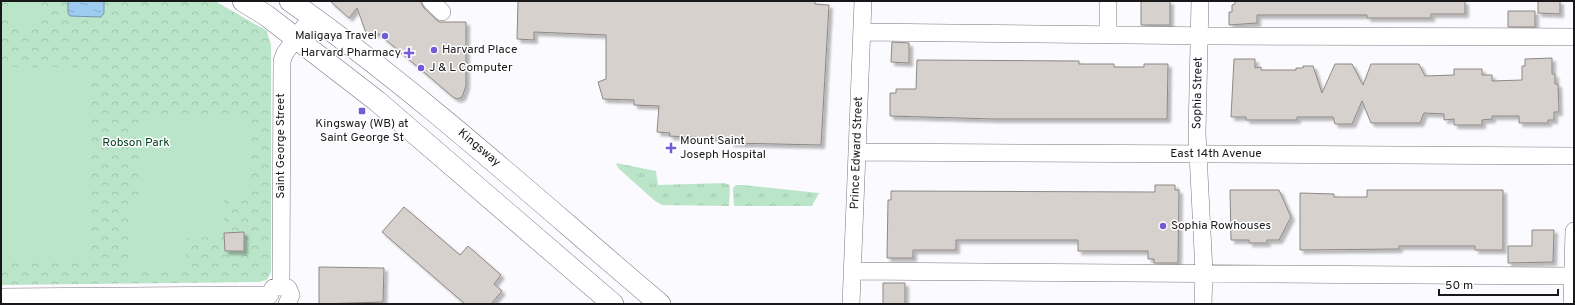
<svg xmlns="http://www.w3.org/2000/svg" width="1575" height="305" font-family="Overpass,sans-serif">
  <defs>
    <pattern id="grass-tufts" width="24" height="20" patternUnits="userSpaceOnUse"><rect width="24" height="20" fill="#bbe5c8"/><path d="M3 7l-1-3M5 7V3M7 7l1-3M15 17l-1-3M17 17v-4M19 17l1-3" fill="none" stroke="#a0c4ab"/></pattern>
    <pattern id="park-crowns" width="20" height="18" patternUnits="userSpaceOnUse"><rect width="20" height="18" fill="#bbe5c8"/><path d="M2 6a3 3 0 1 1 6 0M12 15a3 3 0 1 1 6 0" fill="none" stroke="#a0c4ab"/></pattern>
    <pattern id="water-ripples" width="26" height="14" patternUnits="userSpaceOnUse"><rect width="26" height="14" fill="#9eccf0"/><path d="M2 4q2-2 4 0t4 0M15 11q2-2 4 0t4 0" fill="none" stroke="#87aecd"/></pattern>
    <filter id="shadow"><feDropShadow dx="3.5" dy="3.5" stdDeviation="1" flood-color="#0004"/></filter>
  </defs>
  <rect width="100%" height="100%" fill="#fbfafe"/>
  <path fill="url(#grass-tufts)" d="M616,163l40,8 2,14 66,-2 6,2 -1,21 -67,-1 -7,-4 -37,-33z
    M736,185h6l77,8 -7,13h-78l-1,-18z"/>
  <path fill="url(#park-crowns)" d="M1,1h214l52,30 4,14v227l-4,8 -8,2 -258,3z"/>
  <path fill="#bbe5c8" d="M12,1h26v28h-26z
    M1,67h87l1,192h-88z
    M250,115l1,82h-27v40l-38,1v33h-55l-1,-73h12v-82z"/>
  <path fill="url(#water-ripples)" stroke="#7696b0" d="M68,1h36v12l-3,4 -31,-1 -2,-3z"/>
  <path fill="#d7d1cd" stroke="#8e8884" filter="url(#shadow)" d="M330,1h90l4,7 15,14h27v64l-4,11 -5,2 -4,-2 -74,-63 -13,-1 -9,-25 -8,10z
    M518,1h297v3l14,1 -8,140 -91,-2 1,-4 -62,-3 1,-3 -13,-1 2,-26 -25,-1v-5l-31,-1 -5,-17 8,-3v-44l-72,-3v8l-17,-1z
    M1141,1h29v24h-29z
    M1235,1h230v13h-34v4h-64v-3h-110v8l-28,2v-13h3v-7l3,-1z
    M1538,1h22v13l-22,-1z
    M1508,11h27v16h-27z
    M892,42l17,1v20l-18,-1z
    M1552,58v16h3v10h3l1,28h-5v8h-6v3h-29v-7h-27v3l-10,1v5h-28v-6l-10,1v-6l-20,-1 -4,10h-49l-9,-22 -10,23h-17l-2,-7h-36v3h-51v-3h-15l3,-58h21v9l6,-1v3h35v-2h7v-2h10l9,27 13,-29h17l11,21 8,-21h48l6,12 29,-1v-6h28v6h10v6l30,-1v-14h3v-7z
    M917,60l162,1v3h35v3h30v-3h24l-1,55h-173l-104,-3v-23h6v-4h20z
    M1155,185h20v5h4l-1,73h-24v-4h-6v-8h-70v-11h-122v10h-43v8h-26l1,-58h3v-9l264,1z
    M1230,190h49l12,27 -12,23h-12v3h-18v-3h-18z
    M1367,190h136v60h-28v-4h-76v3l-99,1v-57l34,1v3h33z
    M404,207l56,48 8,-9 33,29 -7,9 8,7 -11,13h-26l-83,-72z
    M1532,230h22l-1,32 -45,1v-17h24z
    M244,232v19h-19l-1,-18z
    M319,267l65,1 -1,34 -64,2z
    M883,283h22v21h-22z"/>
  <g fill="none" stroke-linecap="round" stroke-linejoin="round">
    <g stroke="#79777e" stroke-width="18">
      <path id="minor" d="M431,1l11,11
        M1108,1v33
        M1200,1l-3,132 7,139 -1,32
        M862,32l357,4 355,1
        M857,152l717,4
        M852,271l720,5
        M281,285l1,-224 3,-8 27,-37
        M273,288l8,-3 7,3 3,7 -4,9
        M1,297l269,-2
        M851,304l12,-303
        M1572,304l2,-73"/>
    </g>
    <g stroke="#79777e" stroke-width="22">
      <path id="major" d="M243,1l24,15 110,85 236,203
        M290,1c131,92 248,200 370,303"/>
    </g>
    <use href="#minor" stroke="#fff" stroke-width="17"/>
    <use href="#major" stroke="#fff" stroke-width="21"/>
  </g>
  <g fill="#735cd7" stroke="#fff" stroke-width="1.5">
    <circle cx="385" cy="36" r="4"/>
    <circle cx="434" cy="50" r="4"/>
    <path d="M407 47h4v4h4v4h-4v4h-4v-4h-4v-4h4z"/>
    <circle cx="421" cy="68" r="4"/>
    <rect x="358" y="107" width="8" height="8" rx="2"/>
    <path d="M669 142h4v4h4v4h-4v4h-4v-4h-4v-4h4z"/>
    <circle cx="1163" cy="226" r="4"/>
  </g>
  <g text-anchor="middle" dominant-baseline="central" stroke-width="3" stroke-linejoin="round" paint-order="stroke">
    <g font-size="12" fill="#18171a" stroke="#fff" text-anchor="start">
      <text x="377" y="36" text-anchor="end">Maligaya Travel</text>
      <text x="442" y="50">Harvard Place</text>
      <text x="401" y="53" text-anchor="end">Harvard Pharmacy</text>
      <text x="429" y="68">J &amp; L Computer</text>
      <text x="362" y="124" text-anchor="middle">Kingsway (WB) at<tspan x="362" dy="14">Saint George St</tspan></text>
      <text x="680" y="141">Mount Saint<tspan x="680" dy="14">Joseph Hospital</tspan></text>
      <text x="1171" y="226">Sophia Rowhouses</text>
    </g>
    <g font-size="12" fill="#18171a" stroke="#fff">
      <text transform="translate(1198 93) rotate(-89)">Sophia Street</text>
      <text transform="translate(281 146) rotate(-90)">Saint George Street</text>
      <text transform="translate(479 148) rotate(40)">Kingsway</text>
      <text transform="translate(857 153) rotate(-88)">Prince Edward Street</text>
      <text x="1216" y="154">East 14th Avenue</text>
    </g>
    <g font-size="12" fill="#034224" stroke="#fff">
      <text x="136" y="143">Robson Park</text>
    </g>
  </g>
  <rect width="1575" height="305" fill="none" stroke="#18171a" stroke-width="4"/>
  <path d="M1439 289v6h119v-6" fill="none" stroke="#18171a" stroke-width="2"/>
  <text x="1445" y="289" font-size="12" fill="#18171a" stroke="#ffffff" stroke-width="3" paint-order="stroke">50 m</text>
</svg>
